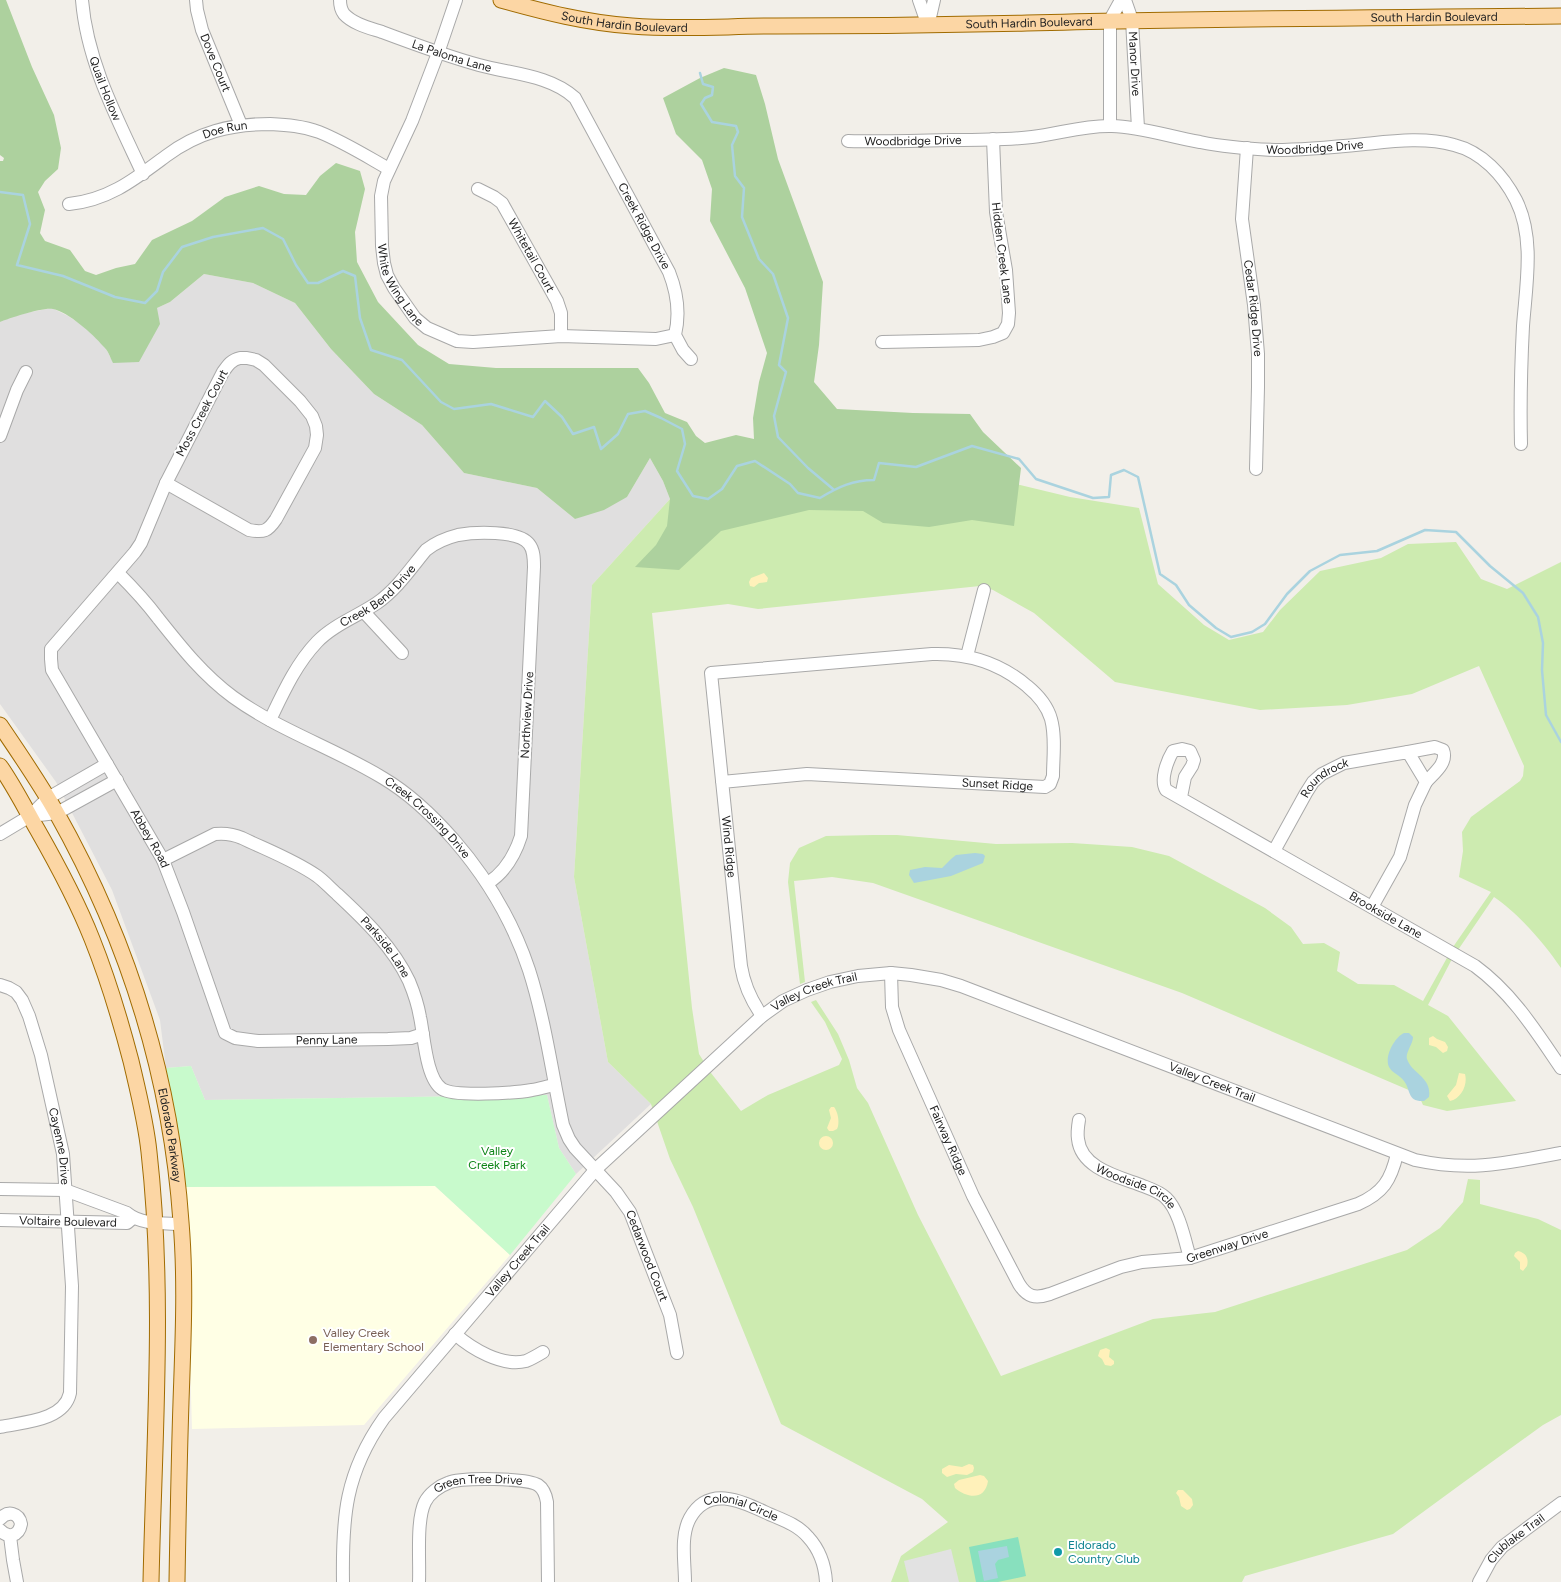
<svg xmlns="http://www.w3.org/2000/svg" width="1561" height="1582" font-family="Figtree,sans-serif">
  <rect width="100%" height="100%" fill="#f2efe9"/>
  <path fill="#e0dfdf" d="M204,274l49,9 42,20 36,46 43,45 48,31 42,48 73,15 38,31 52,-22 23,-39 13,23 7,18 -78,86 -18,292 34,185 43,42 -75,70 -17,-26 -12,-53 -342,5 -14,-34 -25,2 -6,-48 -48,-130 -56,-108 -56,-78v-382l15,-7 37,-7 16,8 17,11 20,20 8,15 44,-54 13,-6z"/>
  <path fill="#ffffe5" d="M435,1186l75,69 -146,170 -172,4 -7,-242z"/>
  <path fill="#cdebb0" d="M752,477l256,5 62,15 69,11 19,76 46,41 25,15 34,-8 17,-22 40,-39 61,-13 27,-14 48,-2 25,37 26,10 54,-27v406c-16,-24 -43,-55 -67,-71l-36,53 -5,-3 38,-55 -32,-15 4,-26 -1,-19 9,-15 49,-36 3,-5 1,-10 -45,-100 -67,28 -65,11 -87,5 -145,-28 -81,-69 -41,-23 -13,-4 -222,23 -30,-5 -76,9 40,395 7,46 12,19 30,38 27,-16 71,-30 3,-6 -17,-37 -14,-20 5,-2 22,34 11,26 8,28 11,15 50,112 83,161 152,-57 62,-7 192,-62 33,-22 23,-26 5,-23 12,1v24l58,15 23,11v185l-18,10 -79,57 -71,52 -148,42 -3,6h-351l10,-26 47,-34 -26,-23 -141,-75 -88,-217 -23,-48 -19,-55 -43,-42 -34,-185 18,-292 78,-86z
    M873,835h24l99,9 76,-1 60,4 37,9 96,52 26,19 12,17 21,-1 16,9 -3,19 21,13 36,1 29,16 25,-45 4,3 -24,46 20,11 68,85 -69,10 -24,-6 -5,-11 -236,-101 -309,-110 -41,-6 -38,4 11,101 -5,2 -12,-102 2,-19 9,-15 27,-12z"/>
  <path fill="#add19e" d="M0,0h6l26,67 22,48 7,33 -3,21 -13,12 -7,11 7,18 -5,23 5,8 25,9 15,21 11,4 20,-7 19,-4 17,-24 40,-19 33,-24 34,-11 25,8 22,1 14,-19 16,-13 24,8 5,18 -10,43 2,30 21,40 40,43 31,19 47,4h142l11,15 16,30 22,9 9,14 9,7 31,-8 18,4 -1,-21 6,-36 8,-29 -22,-65 -35,-67 2,-32 -10,-29 -26,-26 -13,-36 37,-20 24,-10 32,7 9,29 13,55 45,123 -4,63 -5,37 23,27 76,4 57,1 13,18 38,36 -7,58 -42,-6 -43,7 -46,-4 -20,-12 -54,-1 -88,21 -42,39 -44,-3 21,-22 11,-19 3,-27 -7,-18 -13,-23 -23,39 -23,13 -29,9 -38,-31 -73,-15 -42,-48 -48,-31 -43,-45 -36,-46 -42,-20 -49,-9 -34,28 -13,6 3,16 -21,38 -26,1c-3,-6 -5,-13 -10,-17 -10,-12 -35,-34 -50,-37 -10,-2 -43,9 -53,13v-161h3l1,-3 -4,-3z"/>
  <path fill="#fff1ba" d="M764,573l4,5 -1,4 -8,1 -5,4 -4,-1 -1,-4 2,-4z
    M1433,1036l4,3 8,3 3,5 -1,4 -4,2 -7,-6 -7,-2v-7z
    M1459,1073l6,1c3,11 -4,25 -15,27l-3,-5 9,-11z
    M831,1107h3c4,5 6,16 3,22l-4,2h-4l-2,-3 4,-10 -2,-8z
    M819 1143a7 7 0 1 1 14 0a7 7 0 1 1-14 0Z
    M1518,1251c8,2 11,7 9,15l-4,5 -3,-2v-7l-6,-6 1,-3z
    M1106,1348l4,2 -1,7 5,4v3l-3,2 -6,-1 -3,-6 -4,-3 2,-6z
    M969,1464l4,1 1,3 -1,4 -6,3 -11,-1 -9,3 -5,-4v-4l7,-4 13,2z
    M980,1475l4,1 4,5c-3,20 -21,17 -33,7l-1,-4 5,-4z
    M1178,1490h5l9,9 1,6 -3,4 -3,1 -6,-4 -2,-9 -3,-4z"/>
  <path fill="#c8facc" d="M191,1066l14,34 342,-5 12,53 17,26 -66,81 -75,-69 -250,1 -19,-119z"/>
  <path fill="#88e0be" d="M1018,1537l8,39 -28,6h-22l-7,-35z"/>
  <path fill="#e2e2e2" d="M951,1549l8,33h-50l-5,-21z"/>
  <path fill="#aad3df" d="M975,853l8,1 2,2 -2,7 -32,13 -37,7 -5,-8 1,-5 15,-3 17,1 9,-9 5,-4z
    M1404,1033h5l4,4c0,7 -8,16 -6,22 5,15 25,18 22,38l-5,4c-17,1 -13,-11 -20,-20 -4,-6 -12,-8 -15,-14 -5,-11 6,-30 15,-34z
    M1007,1546l2,11 -11,3 -3,4 3,14 -14,3 -6,-30z"/>
  <g fill="none" stroke-linecap="round" stroke-linejoin="round">
    <path stroke="#aad3df" stroke-width="2.5" d="M700,73l3,11 10,3 -1,8 -7,3 -4,6 11,18 24,4 2,6 -6,13 3,31 9,12 -2,29 17,42 14,15 15,44 -9,47 7,7 -12,44 4,21 30,31 25,21
      M0,192l23,3 7,29 -13,41 46,11 52,21 30,6 12,-12 6,-19 19,-25 31,-10 50,-9 20,11 13,26 12,18h10l25,-12 12,5 5,42 11,32 31,10 39,42 13,7 37,-5 42,13 12,-16 17,16 11,17 21,-7 7,22 17,-15 10,-20 17,-3 16,7 21,11 3,15 -8,27 16,25 15,3 14,-10 15,-23 18,-5 35,23 8,9 22,5c18,-11 33,-18 54,-18l5,-17 37,4 56,-21 47,13 17,20 57,19 16,-1 2,-22 13,-5 14,7 22,97 16,11 13,20 27,23 15,9 21,-5 13,-8 22,-30 23,-23 30,-16 37,-4 48,-21 31,2 34,34 33,27 15,24 5,26 -1,27 4,45 15,27"/>
    <g stroke="#a9a9a9" stroke-width="14">
      <g id="minor">
        <path id="s1" d="M82,0c5,62 35,118 61,174"/>
        <path id="s2" d="M196,0l1,10 5,20 39,95"/>
        <path id="s3" d="M340,0c0,5 1,10 4,14 9,10 26,14 38,18 32,12 64,24 97,33 33,9 71,10 96,33l94,174c8,20 11,42 6,63l8,15 8,9"/>
        <path id="s4" d="M456,0l-18,53 -26,68 -28,60 -3,15 1,50 2,17 3,12 7,13 21,30 12,10 30,13 16,1 88,-6 95,3 19,-4"/>
        <path d="M919,0l9,26"/>
        <path id="s5" d="M1125,0l7,20 6,108"/>
        <path d="M928,26l6,-26"/>
        <path d="M1110,126v-106l11,-20"/>
        <path id="s6" d="M848,141c35,1 69,0 104,-1 27,0 54,0 80,-3 27,-3 52,-12 80,-11 30,1 58,11 88,16 24,5 50,7 75,8 30,0 60,-3 90,-6 29,-3 60,-7 89,1 28,7 49,30 62,55 19,38 10,85 7,126 -2,39 -3,78 -2,118"/>
        <path id="s7" d="M1247,148l-5,71 12,86 4,49v33l-2,82"/>
        <path id="s8" d="M478,189l16,8 8,6 55,98 4,12v23"/>
        <path id="s9" d="M69,204c40,-4 66,-25 97,-48 32,-24 65,-32 104,-32 17,1 33,2 49,8 25,10 47,24 70,37"/>
        <path d="M882,342l97,-2 14,-3 10,-4 5,-9 1,-11 -3,-43 -10,-58 -3,-73"/>
        <path d="M240,358h7l9,2 8,5 36,36 12,15 4,10 1,9 -2,13 -39,71c-8,12 -12,14 -27,11l-83,-47 57,-111c5,-7 8,-12 17,-14z"/>
        <path d="M0,436l17,-46 9,-18"/>
        <path id="s10" d="M166,483l-25,60 -6,9 -84,97v10l1,11 111,190 20,52 42,121 10,5 23,3 130,-2 23,-1 12,-4"/>
        <path id="s11" d="M118,573c14,14 28,29 40,45 23,29 45,57 75,79 47,34 101,51 150,81 27,16 50,38 71,62 33,38 59,82 75,130 16,50 23,103 34,155l6,14 6,9 41,44 14,20 40,103 7,38"/>
        <path d="M364,612l38,41"/>
        <path d="M967,656l17,-66"/>
        <path id="s12" d="M270,720c13,-27 26,-56 47,-78 16,-17 41,-26 60,-39 20,-14 34,-35 49,-53 10,-8 20,-12 32,-15 16,-3 61,-5 71,9 5,6 5,15 5,23l-13,269c-6,19 -16,36 -33,47"/>
        <path d="M1408,752l27,-5 8,3c5,13 -9,23 -17,32"/>
        <path id="s13" d="M722,782l85,-8 238,13 5,-3 3,-8c0,-18 3,-39 -2,-57 -4,-14 -13,-24 -24,-33 -28,-24 -59,-33 -95,-32l-221,19 30,293c3,19 10,34 21,50"/>
        <path id="s14" d="M1181,797l4,-20 7,-11 2,-6 -4,-9 -8,-2 -9,2c-6,10 -13,29 -7,39l309,176c37,27 60,64 86,102"/>
        <path d="M30,816l27,-3 60,-33"/>
        <path d="M0,834l30,-18 18,-18 59,-34"/>
        <path id="s15" d="M1274,851l32,-58 7,-11 9,-8 22,-11 64,-11 18,30 -11,23 -15,52 -28,50"/>
        <path id="s16" d="M163,860l52,-26c10,-1 18,0 27,4 25,12 52,22 75,38 7,5 13,12 20,18 27,25 56,53 72,87 5,12 9,24 11,36 4,18 6,62 22,72 12,8 74,4 90,1 8,-1 15,-4 23,-5"/>
        <path id="s17" d="M891,973l1,34 7,23 74,166 46,88c8,13 16,15 31,10l71,-27 21,-5 48,-4 168,-54c25,-11 33,-24 39,-50"/>
        <path id="s18" d="M0,985l9,3 7,4 6,8 7,16 12,39 22,99 9,132 -2,107c-6,28 -47,29 -70,34"/>
        <path id="s19" d="M1079,1120c-1,6 -2,13 -1,19 3,30 42,38 65,47 8,3 17,6 23,12 13,12 19,43 24,60"/>
        <path d="M0,1189l65,1 62,23c14,12 37,10 54,11"/>
        <path id="s20" d="M0,1220l127,3 6,-5"/>
        <path d="M455,1334c17,15 47,33 71,27 5,-2 12,-6 17,-9"/>
        <path d="M0,1519c8,-9 19,-6 21,5 -2,12 -13,15 -21,6"/>
        <path d="M10,1536l3,24 4,22"/>
        <path id="s21" d="M343,1582c-1,-65 2,-109 41,-164l212,-249 166,-153 21,-15 24,-11 23,-8 28,-6 33,-3 20,2 30,5 20,6 454,174c55,12 92,3 146,-7"/>
        <path id="s22" d="M419,1582c1,-21 -3,-62 6,-80 4,-8 14,-16 23,-19 13,-6 79,-5 90,2 6,4 8,11 9,17l1,80"/>
        <path id="s23" d="M685,1582c0,-20 -5,-46 5,-64 19,-34 53,-16 79,-4 14,6 29,11 39,23 12,13 17,28 18,45"/>
        <path id="s24" d="M1479,1582l12,-22 11,-13 59,-44"/>
      </g>
    </g>
    <g stroke="#a06b00" stroke-width="17">
      <g id="major">
        <path id="s25" d="M501,0c43,12 86,23 131,26 48,4 96,0 144,0 83,0 167,-1 251,-3 178,-5 356,-5 534,-7"/>
        <path id="s26" d="M0,725c19,28 39,57 56,87 71,126 115,265 125,410 5,60 2,120 0,180 -2,60 -3,120 -4,180"/>
        <path d="M0,766c14,20 25,42 37,63 20,35 40,72 55,110 16,40 28,80 39,122 7,30 15,61 18,91 16,143 5,287 2,430"/>
      </g>
    </g>
    <use href="#minor" stroke="#fff" stroke-width="12"/>
    <use href="#major" stroke="#fcd6a4" stroke-width="15"/>
  </g>
  <circle fill="#8d6e63" stroke="#fff" stroke-width="2" cx="313" cy="1340" r="5"/>
  <circle fill="#0f9aa8" stroke="#fff" stroke-width="2" cx="1058" cy="1552" r="5"/>
  <g text-anchor="middle" dominant-baseline="central" stroke-width="4" stroke-linejoin="round" paint-order="stroke">
    <g font-size="12" fill="#222" stroke="#fff">
      <text stroke="none"><textPath href="#s25" startOffset="936">South Hardin Boulevard</textPath></text>
      <text stroke="none"><textPath href="#s25" startOffset="126">South Hardin Boulevard</textPath></text>
      <text stroke="none"><textPath href="#s25" startOffset="531">South Hardin Boulevard</textPath></text>
      <text stroke="none"><textPath href="#s3" startOffset="131">La Paloma Lane</textPath></text>
      <text stroke="none"><textPath href="#s2" startOffset="66">Dove Court</textPath></text>
      <text stroke="none"><textPath href="#s5" startOffset="65">Manor Drive</textPath></text>
      <text stroke="none"><textPath href="#s1" startOffset="92">Quail Hollow</textPath></text>
      <text stroke="none"><textPath href="#s9" startOffset="175">Doe Run</textPath></text>
      <text stroke="none"><textPath href="#s6" startOffset="65">Woodbridge Drive</textPath></text>
      <text stroke="none"><textPath href="#s6" startOffset="470">Woodbridge Drive</textPath></text>
      <text stroke="none"><textPath href="#s3" startOffset="408">Creek Ridge Drive</textPath></text>
      <text transform="translate(1002 253) rotate(83)">Hidden Creek Lane</text>
      <text stroke="none"><textPath href="#s8" startOffset="88">Whitetail Court</textPath></text>
      <text stroke="none"><textPath href="#s4" startOffset="304">White Wing Lane</textPath></text>
      <text stroke="none"><textPath href="#s7" startOffset="161">Cedar Ridge Drive</textPath></text>
      <text transform="translate(202 413) rotate(-62)">Moss Creek Court</text>
      <text stroke="none"><textPath href="#s12" startOffset="168">Creek Bend Drive</textPath></text>
      <text transform="translate(527 715) rotate(-87)">Northview Drive</text>
      <text stroke="none"><textPath href="#s15" startOffset="91">Roundrock</textPath></text>
      <text stroke="none"><textPath href="#s13" startOffset="276">Sunset Ridge</textPath></text>
      <text stroke="none"><textPath href="#s11" startOffset="400">Creek Crossing Drive</textPath></text>
      <text stroke="none"><textPath href="#s10" startOffset="420">Abbey Road</textPath></text>
      <text stroke="none"><textPath href="#s13" startOffset="936">Wind Ridge</textPath></text>
      <text stroke="none"><textPath href="#s14" startOffset="361">Brookside Lane</textPath></text>
      <text stroke="none"><textPath href="#s16" startOffset="269">Parkside Lane</textPath></text>
      <text stroke="none"><textPath href="#s21" startOffset="784">Valley Creek Trail</textPath></text>
      <text stroke="none"><textPath href="#s10" startOffset="732">Penny Lane</textPath></text>
      <text stroke="none"><textPath href="#s21" startOffset="1204">Valley Creek Trail</textPath></text>
      <text stroke="none"><textPath href="#s26" startOffset="448">Eldorado Parkway</textPath></text>
      <text stroke="none"><textPath href="#s17" startOffset="179">Fairway Ridge</textPath></text>
      <text stroke="none"><textPath href="#s18" startOffset="179">Cayenne Drive</textPath></text>
      <text stroke="none"><textPath href="#s19" startOffset="98">Woodside Circle</textPath></text>
      <text stroke="none"><textPath href="#s20" startOffset="68">Voltaire Boulevard</textPath></text>
      <text stroke="none"><textPath href="#s17" startOffset="560">Greenway Drive</textPath></text>
      <text stroke="none"><textPath href="#s11" startOffset="902">Cedarwood Court</textPath></text>
      <text stroke="none"><textPath href="#s21" startOffset="379">Valley Creek Trail</textPath></text>
      <text stroke="none"><textPath href="#s22" startOffset="141">Green Tree Drive</textPath></text>
      <text stroke="none"><textPath href="#s23" startOffset="125">Colonial Circle</textPath></text>
      <text stroke="none"><textPath href="#s24" startOffset="58">Clublake Trail</textPath></text>
    </g>
    <g font-size="12" fill="#0c8416" stroke="#fff">
      <text x="497" y="1151">Valley<tspan x="497" dy="14">Creek Park</tspan></text>
    </g>
    <g font-size="12" fill="#785e54" stroke="#fff" text-anchor="start">
      <text x="323" y="1333">Valley Creek<tspan x="323" dy="14">Elementary School</tspan></text>
    </g>
    <g font-size="12" fill="#0d838f" stroke="#fff" text-anchor="start">
      <text x="1068" y="1545">Eldorado<tspan x="1068" dy="14">Country Club</tspan></text>
    </g>
  </g>
</svg>
